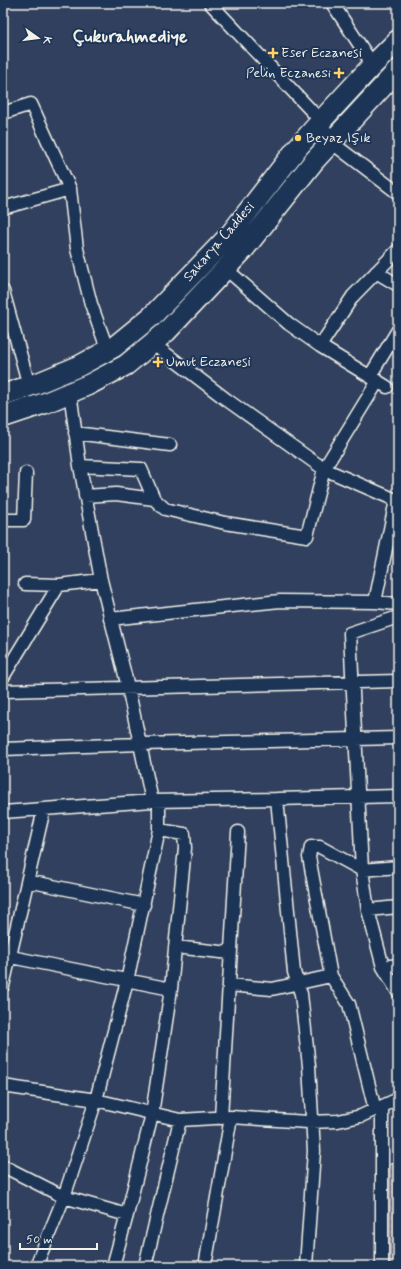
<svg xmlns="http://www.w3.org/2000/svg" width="401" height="1269" font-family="Mynerve,sans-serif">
  <defs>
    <pattern id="building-cross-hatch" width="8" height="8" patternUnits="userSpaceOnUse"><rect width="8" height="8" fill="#605b70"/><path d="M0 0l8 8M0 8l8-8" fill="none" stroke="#777384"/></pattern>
  </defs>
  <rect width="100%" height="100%" fill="#31405e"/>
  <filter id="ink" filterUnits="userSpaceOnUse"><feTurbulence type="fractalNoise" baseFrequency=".025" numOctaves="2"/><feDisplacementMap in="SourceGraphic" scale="8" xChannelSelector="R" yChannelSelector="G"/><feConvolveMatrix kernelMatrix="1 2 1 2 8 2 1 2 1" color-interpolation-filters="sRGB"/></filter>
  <g filter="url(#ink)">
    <path fill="url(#building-cross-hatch)" stroke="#f4f1e8" d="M398,1163v103h-8v-102z"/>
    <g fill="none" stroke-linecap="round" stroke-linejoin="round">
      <g stroke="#f4f1e8" stroke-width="15">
        <path id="minor" d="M210,3l111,118 10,21 67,51
          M332,3l41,62
          M3,113l28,-9 39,85 7,60 14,55 17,47
          M3,208l67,-19
          M226,269l63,55 31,22 67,41
          M376,272l22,13
          M3,291l26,95
          M152,343l75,57 97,69 74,32
          M320,346l33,-50 45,-46
          M370,376l28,-46
          M70,392l10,74 21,114 27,107 24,114
          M75,433l95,12
          M80,466l61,3 13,30
          M85,496l31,-2 38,5 11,10 60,14 82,13 17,-67 54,-88
          M3,520h21l2,-47
          M25,584l34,1 42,-5
          M375,602l21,-102
          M398,617l-48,16 12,237 6,40 15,57 15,25
          M110,619l170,-18 95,1 23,2
          M3,677l56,-92
          M3,691l395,-10
          M3,749l137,-5 258,-6
          M277,799l17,173 7,22 8,72 5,85 -8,115
          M3,812l149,-11 125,-2 121,-3
          M28,881l116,24
          M368,910l30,-3
          M175,947l55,6
          M11,957l160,32
          M383,967l15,-2
          M229,985l43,4 59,-13
          M3,986l41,-177
          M3,1086l93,14 84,20 51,-3 77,5 30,-1 23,-5 37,-17
          M382,1106v160
          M375,1110l-26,-106 -18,-28 -22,-119 2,-10h9l42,23 36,-3
          M221,1118l17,-286
          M3,1166l61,31 63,18
          M36,1266l28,-69 32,-97 31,-119 32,-151v-29
          M113,1266l14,-51 25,-101 19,-125 14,-141 -1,-14 -25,-4
          M145,1266l35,-146
          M205,1266l26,-149"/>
      </g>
      <g stroke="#f4f1e8" stroke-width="23">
        <path id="primary" d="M3,395l35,-12 41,-17 35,-19 38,-31 77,-80 69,-89 23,-26 49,-53 28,-28
          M3,417l42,-14 43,-18 38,-20 40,-33 78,-83 70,-88 84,-91"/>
      </g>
      <use href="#minor" stroke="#1d3557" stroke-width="12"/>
      <use href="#primary" stroke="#1d3557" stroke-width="20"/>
    </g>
  </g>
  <g fill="#ffd166" stroke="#1d3557" stroke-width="1.5">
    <path d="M271 47h4v4h4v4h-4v4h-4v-4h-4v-4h4z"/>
    <path d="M337 67h4v4h4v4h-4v4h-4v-4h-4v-4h4z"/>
    <circle cx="298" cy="138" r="4"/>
    <path d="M156 356h4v4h4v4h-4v4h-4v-4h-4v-4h4z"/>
  </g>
  <g text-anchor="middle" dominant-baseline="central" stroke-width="4" stroke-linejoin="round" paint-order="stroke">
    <g font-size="14" fill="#f4f1e8" stroke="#1d3557" text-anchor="start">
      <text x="281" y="53">Eser Eczanesi</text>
      <text x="331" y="73" text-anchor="end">Pelin Eczanesi</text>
      <text x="306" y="138">Beyaz Işık</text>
      <text x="166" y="362">Umut Eczanesi</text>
    </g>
    <g font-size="14" fill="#f4f1e8" stroke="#1d3557">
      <text transform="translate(219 242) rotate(-49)">Sakarya Caddesi</text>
    </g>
    <g font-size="18" font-weight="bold" fill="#f4f1e8" stroke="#1d3557">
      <text x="130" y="37">Çukurahmediye</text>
    </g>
  </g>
  <rect width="401" height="1269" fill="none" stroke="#1d3557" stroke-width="16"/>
  <rect x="8" y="8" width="385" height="1253" fill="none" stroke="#f4f1e8" stroke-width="1.5" filter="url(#ink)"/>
  <g transform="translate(38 38) rotate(104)" stroke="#1d3557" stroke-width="3" paint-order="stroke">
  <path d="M0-3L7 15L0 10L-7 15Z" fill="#f4f1e8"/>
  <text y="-6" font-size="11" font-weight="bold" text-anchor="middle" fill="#f4f1e8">K</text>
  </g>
  <path d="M20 1243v6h77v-6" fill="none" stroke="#f4f1e8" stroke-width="2"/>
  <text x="26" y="1243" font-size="12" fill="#f4f1e8" stroke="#1d3557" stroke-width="3" paint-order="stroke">50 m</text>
</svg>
